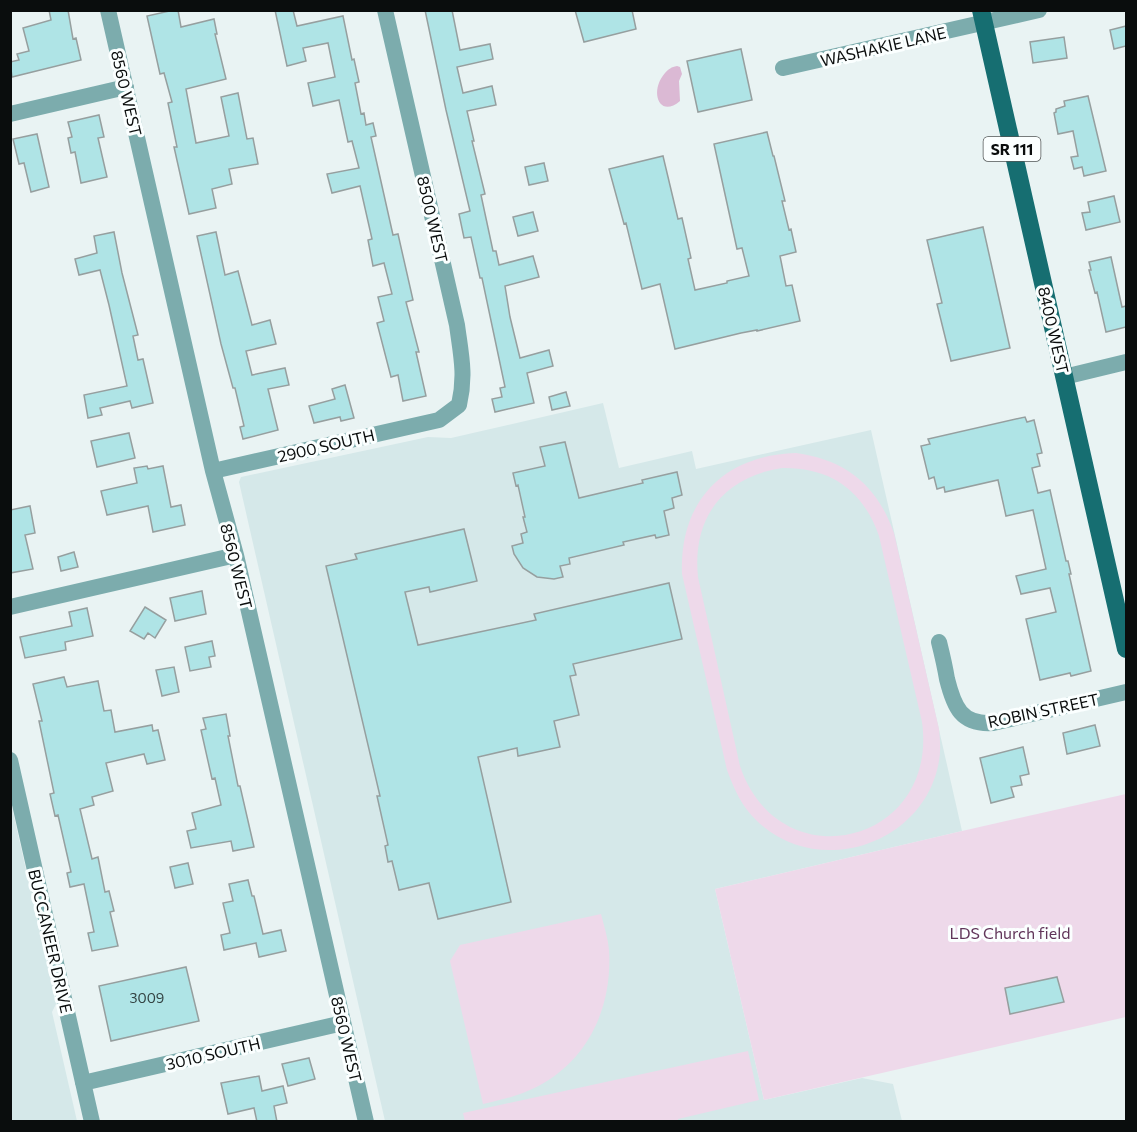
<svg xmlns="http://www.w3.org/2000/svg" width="1137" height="1132" font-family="Commissioner,sans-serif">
  <rect width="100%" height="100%" fill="#e9f3f3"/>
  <path fill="#d5e8e9" d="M603,403l16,65 73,-17 4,18 175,-39 91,401 -247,58 49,211 98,-22 31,6 9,37h-517l-146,-639 2,-5 187,-40 23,1z
    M11,803l45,201 -4,8 25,109h-66z"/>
  <path fill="#eed9ea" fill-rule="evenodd" d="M796,453c50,7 81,32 98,80l45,196c1,10 2,21 0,32 -14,83 -120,119 -182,60 -15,-14 -23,-32 -30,-51l-45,-196c-3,-73 42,-119 114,-121zM782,468c48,-1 81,22 97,68l43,186c17,123 -143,160 -182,44l-42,-189c-6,-59 25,-100 84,-109z
    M1126,794v223l-362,83 -49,-211 247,-58z
    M601,914c3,12 7,24 8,36 4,63 -26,120 -86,143 -13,5 -27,8 -40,11l-33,-143 10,-16z
    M748,1051l11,49 -81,19v2l-213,1 -2,-9z"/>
  <path fill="#dbb9d4" d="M677,66l3,1 2,7 -3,7 1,20c-21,18 -31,-10 -15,-28 4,-4 6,-6 12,-7z"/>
  <path fill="#afe4e6" stroke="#969f9f" stroke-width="1.5" d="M49,10h19l5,29 3,-1 5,22 -69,17 -2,-15 9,-2 -2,-6 12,-3 -6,-23 28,-8z
    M174,10h4l3,17 33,-8 3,15h-2l11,45 -40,10 10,54 33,-7 -8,-39 17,-4 9,46 6,-1 5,26 -29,5 3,15 -20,5 4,19 -27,6 -15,-67h3l-9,-44 4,-1 -8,-29 -4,1 -13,-58z
    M275,10h18l4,16 46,-10 9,44 2,-1 5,23 -4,1 6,31 3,-1 2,12 7,-2 3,13 -5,1 22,98 5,-1 15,66 -7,2 13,50h-3l10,44 -23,5 -5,-26 -7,2 -14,-54 7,-2 -6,-24 14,-3 -8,-31 -11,3 -5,-26 4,-1 -12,-53 -28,7 -5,-19 32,-6 -7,-27 -4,1 -9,-42 -26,6 -5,-23 27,-6 -7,-34 -25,5 3,13 -19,5z
    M425,10h27l8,40 30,-6 3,15 -36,8 6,26 29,-7 4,19 -29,6 7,30h-2l13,53 -4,1 12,56h3l3,14 34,-9 6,21 -34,9 5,31 10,41 29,-8 4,16 -26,7 7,30 -39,9 -3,-13 10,-2 -2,-9 5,-1 -23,-109h-2l-9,-41 -7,1 -5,-24 11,-3 -24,-101z
    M575,10h57l4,19 -52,13z
    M1126,26v20l-12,3 -4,-19z
    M1064,37l3,21 -34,5 -3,-21z
    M741,49l11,51 -54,12 -11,-51z
    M1088,96l18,75 -22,5 -2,-9 -8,2 -3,-12 7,-1 -5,-25 -15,3 -4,-21 2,-1v-3l9,-3 -1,-5z
    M99,115l5,22 -6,1 9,39 -26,6 -6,-31 -4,1 -3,-15 4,-1 -4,-15z
    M767,132l6,24h1l11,45h-3l7,29 2,-1 5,23 -16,4 6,30 6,-1 8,36 -43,10v-1l-16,3 -66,16 -15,-65 -18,5 -16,-66 -2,1 -15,-55 54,-13 15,63 4,-1 9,40 -3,1 7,31 32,-7v-2l22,-5 -7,-28 -5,1 -23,-105z
    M37,134l12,53 -18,5 -7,-29 -5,1 -6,-25z
    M544,163l4,18 -19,4 -4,-18z
    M1114,196l6,26 -34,8 -4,-17 8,-1 -2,-10z
    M533,212l5,19 -20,5 -5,-19z
    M983,227l27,121 -59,13 -14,-57 5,-1 -15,-63z
    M114,232l8,41 16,62 -5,1 5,24 5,-1 10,44 -21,5 -2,-7 -30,7 2,7 -14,3 -4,-23 43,-9 -18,-81 -9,-35 -21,5 -4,-16 22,-6 -3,-17z
    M216,232l9,43 13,-4 14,54 18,-5 6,24 -30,7 6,24 33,-7 4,17 -21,4 10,41 -35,9 -3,-12 4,-1 -9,-38h-2l-12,-44 -24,-108z
    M1111,257l11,50 4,-1v21l-20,5 -9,-40 -2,1 -6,-23h2l-2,-8z
    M345,385l9,33 -13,3 -1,-4 -26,6 -5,-17 26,-7 -3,-10z
    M566,392l4,14 -18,4 -3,-13z
    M1025,417l2,5 7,-2 8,33 -5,1 3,12 -8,2 6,25 12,-3 16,71h2l3,13h-2l22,97 -20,5 -1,-3 -30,7 -14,-61 30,-7 -6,-24 -29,6 -5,-18 30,-7 -13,-59 -27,6 -8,-36 -53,12 -1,-5 -7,2 -3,-12 -5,2 -8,-33 9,-2 -2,-5z
    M129,433l6,25 -38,9 -6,-26z
    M565,442l14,56 64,-15 -1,-3 35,-8 5,23 -10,3 2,10 -10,3 5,24 -13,3 -1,-3 -32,7 1,3 -55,13 1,6 -10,2 3,11 -9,2 -17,-2 -14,-9 -9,-14 -2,-8 11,-3 -2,-9 6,-2 -4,-15h2l-7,-32 -2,1 -3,-13 32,-7 -5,-19z
    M147,466l1,3 15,-3 8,41 10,-2 4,20 -32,7 -5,-26 -41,9 -6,-24 36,-8 -3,-15z
    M30,506l5,27 -10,2 8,34 -23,4v-63z
    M464,529l13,52 -47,11 -1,-5 -24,5 13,53 118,-25 -2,-6 135,-31 13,56 -109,25 3,11 -6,1 9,39 -25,6 6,26 -42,9 -1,-8 -39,9 33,145 -73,17 -9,-36 -30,7 -7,-29 -4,1 -3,-16 3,-1 -11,-49h3l-54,-230 31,-7 -2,-5z
    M74,552l4,15 -17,4 -3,-14z
    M202,591l4,23 -31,7 -5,-23z
    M145,607l21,13 -11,18 -7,-5 -4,6 -14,-8z
    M87,608l6,28 -28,6 1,8 -41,8 -5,-21 52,-11 -3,-14z
    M212,641l3,15 -6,1 2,10 -21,4 -5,-24z
    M174,667l5,25 -17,4 -6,-26z
    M64,677l3,10 31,-6 6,30 7,-1 4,22 37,-7 1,6 5,-1 7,30 -18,4 -3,-10 -38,9 7,28 -21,6 2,8 -14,4 12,50 6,-2 7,35 4,-1 5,20 -4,1 8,34 -26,5 -4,-18 6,-1 -10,-48 -14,3 -3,-14 4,-1 -13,-57 -3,1 -5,-22 4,-1 -15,-72h3l-9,-37z
    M226,714l4,22h-2l10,50h2l14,61 -21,4 -2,-10 -40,7 -4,-17 9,-2 -4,-16 29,-8 -6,-27 -3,1 -11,-49 5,-1 -3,-11z
    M1095,725l5,21 -33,8 -4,-21z
    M1023,747l6,27 -9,2 2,9 -11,2 3,10 -23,6 -11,-45z
    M188,863l5,21 -18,4 -5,-21z
    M248,880l4,16h2l9,38 18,-4 5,21 -27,6 -3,-14 -32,7 -3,-15 9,-2 -7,-30 10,-2 -4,-17z
    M186,967l13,54 -88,20 -12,-55z
    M1057,977l7,25 -54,12 -5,-26z
    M309,1058l6,21 -27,7 -6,-22z
    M259,1076l3,15 21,-5 4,17 -13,3 3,16h-20l-3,-14 -26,6 -7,-31z"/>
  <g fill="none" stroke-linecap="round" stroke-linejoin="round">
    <path stroke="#7cacad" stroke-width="16" d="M108,10l105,461 23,84 130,567
      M783,68l256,-58
      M10,114l116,-27
      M1064,377l62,-15
      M213,471l226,-51 20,-15c7,-30 2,-50 -2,-80l-72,-315
      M10,607l226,-52
      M939,642c3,12 6,25 8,37 7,28 14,46 46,44l133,-31
      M10,760l82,362
      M83,1083l260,-60"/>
    <path stroke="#166e71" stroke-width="18" d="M981,10l145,639"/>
  </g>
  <g text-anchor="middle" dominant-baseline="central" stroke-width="6" stroke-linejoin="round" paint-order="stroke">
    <g font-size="14" fill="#334343">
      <text x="147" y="997">3009</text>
    </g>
    <rect fill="#fbffff" stroke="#525656" stroke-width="1.5" x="983.5" y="137" width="57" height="24" rx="4.5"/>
    <g font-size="15" font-weight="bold" fill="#0a0d0d">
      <text x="1012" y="149">SR 111</text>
    </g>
    <g font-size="16" fill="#0a0d0d" stroke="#fbffff">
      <text transform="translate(883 46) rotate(-13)">WASHAKIE LANE</text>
      <text transform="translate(127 93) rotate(77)">8560 WEST</text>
      <text transform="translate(433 219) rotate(77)">8500 WEST</text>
      <text transform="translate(1054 330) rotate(77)">8400 WEST</text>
      <text transform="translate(326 445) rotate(-13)">2900 SOUTH</text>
      <text transform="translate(237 566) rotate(76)">8560 WEST</text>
      <text transform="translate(1043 710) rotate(-12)">ROBIN STREET</text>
      <text transform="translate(51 941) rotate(77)">BUCCANEER DRIVE</text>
      <text transform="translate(347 1039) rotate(77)">8560 WEST</text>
      <text transform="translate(213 1053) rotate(-13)">3010 SOUTH</text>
    </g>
    <g font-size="16" fill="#61355a" stroke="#fbffff">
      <text x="1010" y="932">LDS Church field</text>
    </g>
  </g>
  <rect width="1137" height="1132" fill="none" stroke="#0a0d0d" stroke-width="24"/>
</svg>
